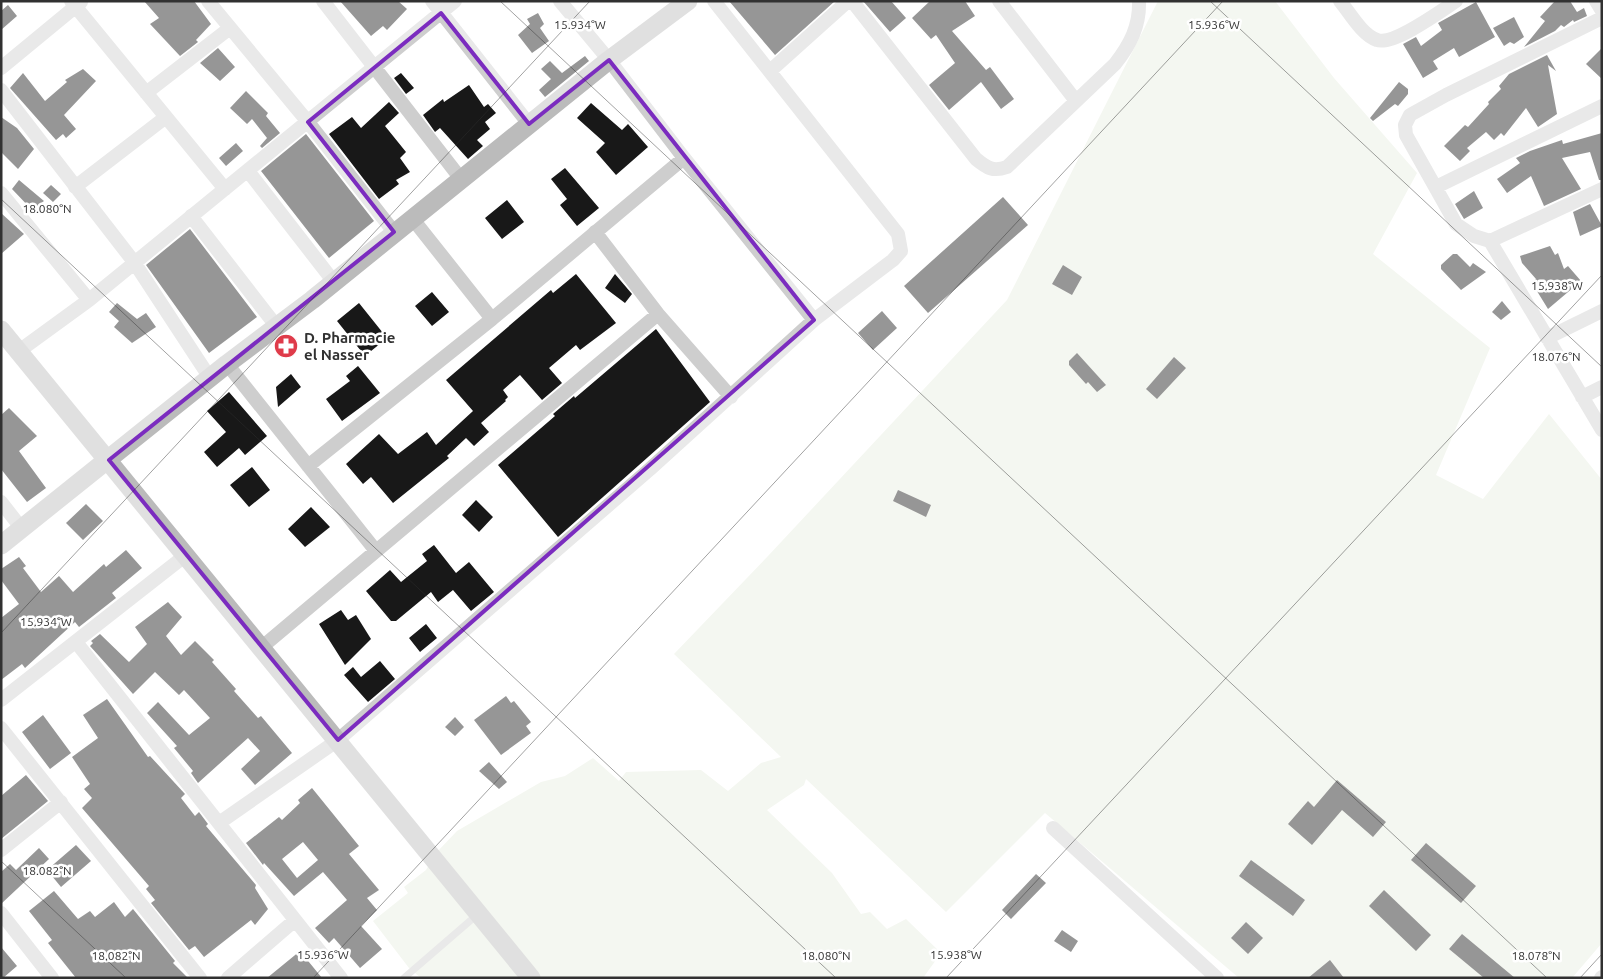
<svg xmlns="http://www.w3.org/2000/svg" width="1603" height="979" font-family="Ubuntu,sans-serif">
  <rect width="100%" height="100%" fill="#fff"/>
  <path fill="#e7eddf" d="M1158,1h117l59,77 83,95 -44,81 117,94 -54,127 47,24 66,-85 53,66v463l-30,35h-333l-194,-165 -99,99 -140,-133 -2,6 -37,25 65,63 29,41 9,-2 17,17 19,-10 35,34 -18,25h-502l-12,-10 -36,-47 35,-28 -4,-6 22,-17 10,-17 21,-22 84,-49 24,-6 28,-18 26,23 7,-9 75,-2 27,21 33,-28 20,-6 -107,-103 94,-98 239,-256z"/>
  <path fill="#181818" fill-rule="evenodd" d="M144,1h50l17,23 -15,16 2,2 -18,14 -30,-32 9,-6z
    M340,1h58l9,8 -20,21 -4,-4 -12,10z
    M729,1h106l-60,54z
    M863,1h28l15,17 -16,14z
    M930,1h35l10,15 -23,15 34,39 4,-3 24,32 -13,10 -20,-27 -32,28 -20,-25 26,-22 -19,-28 -5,4 -19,-21z
    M1555,1h15l7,11 7,-4 3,8 -13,6 -1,-2 -9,7 -3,-2 -6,6 -31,16 21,-26 -5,-4z
    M1476,2l19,35 -36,20 -5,-9 -21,13 5,8 -15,9 -20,-34 13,-7 5,9 21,-16 -4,-7z
    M8,5l9,11 -16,14v-19z
    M538,13l6,11 -4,4 9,13 -17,12 -14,-18 12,-11 -3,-5z
    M1514,17l10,20 -10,7 -4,-2 -6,4 -11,-18z
    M218,48l17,19 -15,14 -20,-18z
    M1602,48v31l-16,-15z
    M1547,55l9,16 -8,-6 9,49 -19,13 -12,-19 -22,28 -3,-3 -7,7 -8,-8 -19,16 3,3 -10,10 -16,-15 21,-21 3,2 21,-23 -1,-2 13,-13 -2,-3 10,-12z
    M585,56l4,5 -44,36 -6,-7 12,-11 -10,-10 9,-8 12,12z
    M83,69l13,12 -32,34 12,14 -10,9 -3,-4 -7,6 -46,-52 13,-15 22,28 22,-19 -2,-2z
    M401,73l13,15 -8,6 -12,-16z
    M1399,82l9,7v5l-10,12 -3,-2 -22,17 -3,-3z
    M469,85l15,22 4,-3 8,9 -11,9 5,7 -13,11 6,6 -15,13 -28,-31 -5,4 -12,-17 20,-16 1,3z
    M246,91l22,22 -2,3 14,17 -18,15 -2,-2 7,-8 -15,-19 -5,5 -17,-16z
    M389,102l10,11 -14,13 21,26 -6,6 10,14 -14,8 3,4 -20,15 -50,-65 23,-17 9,11z
    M591,103l31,27 6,-6 20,23 -32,28 -20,-23 9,-9 -28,-25z
    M1,117l16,11 17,21 -16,20 -17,-17z
    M1602,133v47h-3l-9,-28 -28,6 19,31 -37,17 -13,-30 -24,17 -10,-14 23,-16 -4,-5 14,-7 32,-11 1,4z
    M306,134l68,87 -45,37 -68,-87z
    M236,143l7,8 -17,15 -7,-8z
    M565,168l34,40 -22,18 -17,-21 7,-6 -16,-20z
    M19,180l25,21 -12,9 -20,-21z
    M51,185l10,9 -8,8 -10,-9z
    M1474,191l9,17 -19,11 -9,-15z
    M1003,197l25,28 -100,88 -24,-27z
    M507,200l17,22 -22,17 -17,-21z
    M1590,204l12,22 -22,10 -7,-24z
    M1,213l23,21 -23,20z
    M190,229l67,88 -48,36 -63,-88z
    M1550,246l5,9 3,-2 6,16 4,-3 13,15 -33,28 -16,-26 4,-4 -14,-16 -2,-7z
    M1453,254h4l13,13 3,-4 13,9 -25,18 -20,-21v-4z
    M1063,265l19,12 -10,18 -20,-11z
    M576,274l40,49 -36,27 -4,-5 -27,23 13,15 -20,17 -22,-25 -17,15 5,7 -3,3 1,1 -25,22 8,9 -15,14 -8,-8 -19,18 2,2 -56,45 -22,-26 -8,7 -17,-20 33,-30 19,20 29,-22 9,13 37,-34 -27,-31 105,-90 2,3z
    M615,274l17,20 -7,9 -20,-15z
    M432,292l17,20 -17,14 -17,-20z
    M1502,301l9,11 -10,8 -9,-8z
    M117,303l20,16 9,-6 10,14 -24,16 -18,-16 5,-6 -10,-9z
    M359,303l28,35 -22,18 -28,-35z
    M882,311l15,17 -24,22 -15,-17z
    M656,329l54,73 -152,135 -60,-72 57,-49 -2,-2 21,-18 1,2z
    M1077,353l29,32 -9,7 -9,-10 -2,2 -17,-19v-4z
    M1174,357l12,11 -29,31 -11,-10z
    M358,366l22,27 -38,28 -16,-22 24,-18 -4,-5z
    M291,374l10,13 -23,20 -2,-20z
    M229,392l38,44 -22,19 -6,-7 -22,19 -13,-15 22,-20 -19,-21z
    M9,408l28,28 -18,15 27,37 -19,14 -26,-33v-54z
    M252,467l18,23 -21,17 -19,-22z
    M898,490l33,15 -5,12 -33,-16z
    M476,500l17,17 -14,15 -17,-17z
    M86,504l17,17 -20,19 -17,-17z
    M311,507l19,20 -25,20 -17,-18z
    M434,545l22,28 13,-11 25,30 -23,19 -18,-21 -15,12 -7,-10 -35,29h-5l-25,-30 24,-21 11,12 26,-21 -5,-7z
    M126,550l16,18 -30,25 4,5 -37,29 -4,-5 -50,46 -3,-4 -21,16v-62l18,-14 -18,-24v-11l18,-12 7,9 -3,2 18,24 18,-16 14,16 31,-28 2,3z
    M168,602l14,15 -16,19 15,19 14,-14 19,19 -2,2 24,27 -2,2 24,27 3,-2 31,37 -37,32 -14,-16 19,-18 -12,-13 -50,45 -7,-10 2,-2 -19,-23 3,-2 -30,-33 11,-11 31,33 21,-17 -26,-28 -5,5 -24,-23 -22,22 -43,-48 3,-3 -2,-2 9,-7 29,28 18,-18 -12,-17z
    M341,610l7,10 8,-5 15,24 -26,26 -26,-41z
    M426,624l11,14 -17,14 -11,-14z
    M380,661l15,18 -27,23 -24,-27 9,-8 8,10z
    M506,696l5,7 3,-2 17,21 -5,4 5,7 -30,22 -27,-35z
    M107,699l41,58 2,-1 35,38 -4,4 14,18 4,-4 9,12 -2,2 50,59 -1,3 13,21 -13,16 -4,-5 -47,37 -9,-11 -6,4 -38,-47 4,-3 -9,-11 3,-3 -67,-78 10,-10 -8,-9 6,-5 -18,-27 26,-19 -15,-23z
    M43,715l28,38 -21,16 -28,-37z
    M455,717l9,10 -9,9 -10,-9z
    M489,762l18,20 -8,7 -20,-18z
    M26,775l22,26 -47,38v-43z
    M1337,780l49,42 -13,15 -31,-27 -30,35 -24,-21 20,-23 6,6z
    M312,788l47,58 -10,8 30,36 -12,8 10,12 -16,16 21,23 -22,19 -26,-30 -5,5 -14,-15 32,-28 -24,-28 -29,24 -30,-33 -1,2 -17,-22 33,-26 3,3 18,-17 -2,-3zM303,842l15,18 -21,18 -15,-19z
    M1426,843l50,43 -15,17 -50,-43z
    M76,845l15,16 -30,26 -14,-17z
    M39,848l10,11 -48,45v-32l9,-8 6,6z
    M1251,860l54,40 -12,16 -54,-40z
    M1036,874l10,9 -35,36 -9,-9z
    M1384,890l47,45 -15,16 -47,-45z
    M54,891l24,28 12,-8 5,6 19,-15 11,15 8,-8 42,52 -2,2 15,15h-112l-28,-35 4,-3 -23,-29z
    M1246,922l17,16 -15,16 -17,-16z
    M1062,930l16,11 -7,11 -17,-11z
    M1462,934l53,44h-31l-35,-29z
    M1,947l16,19 -14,12h-2z
    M300,951l22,27h-55z
    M1330,960l14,18h-36z"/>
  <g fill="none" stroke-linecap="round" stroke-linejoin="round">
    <path stroke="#cecece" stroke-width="7" d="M404,978l74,-64"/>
    <path stroke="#cecece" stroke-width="14" d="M71,1l154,188
      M208,1l100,121 86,110
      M323,1l138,178
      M432,1l97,123
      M560,1l49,59 75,98 130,162
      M852,1l124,158c11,9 17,13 31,8l108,-103c15,-19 25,-38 24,-63
      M999,1l77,100
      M1340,1c10,12 22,34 37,39 16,6 64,-29 79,-39
      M1596,1l6,10
      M1602,18l-156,77 -36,20 -5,10 1,10 50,89 18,12 16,5 112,189
      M1,68l80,-66
      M770,71l78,-70
      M1,90l133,172 76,116
      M146,93l84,-65
      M248,171l86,111
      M75,187l91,-70
      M1436,187l166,-81
      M1,193l88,107
      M191,216l86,111
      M412,218l80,101
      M595,232l63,82 73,83
      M1490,241l112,-52
      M1547,338l55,-27
      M19,351l70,-51 366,-299
      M227,364l149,187
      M1582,397l20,-10
      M308,466l184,-147 192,-161
      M1,502l21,27
      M76,642l265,336
      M262,647l396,-333
      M1,700l185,-145
      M1,728l199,250
      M219,823l119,-83 312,-271 164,-149 79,-60 8,-9 -3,-17 -184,-233
      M1053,828l164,150
      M1,850l60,-48
      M1,913l51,65
      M228,978l66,-57
      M1601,978l1,-1"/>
    <path stroke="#bbb" stroke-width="19" d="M1,330l530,648
      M1,545l226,-181 85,-64 297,-240 79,-59"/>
  </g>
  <path d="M0 0H1603V979H0ZM441,13l88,111 80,-64 205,260 -476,420 -229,-280 285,-228 -86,-110z" fill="#fff" fill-opacity=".55" fill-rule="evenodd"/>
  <path fill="none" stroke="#7b2cbf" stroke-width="4" stroke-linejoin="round" d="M441,13l88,111 80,-64 205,260 -476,420 -229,-280 285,-228 -86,-110z"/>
  <path fill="none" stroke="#313131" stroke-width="1" stroke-opacity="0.45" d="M500,1l1047,977M1210,1l392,366M1,199l835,779M1,633l589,-632M1,861l125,117M313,978l910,-977M946,978l656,-703M1580,978l22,-24"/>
  <defs>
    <g id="pharmacy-disc" transform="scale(1.25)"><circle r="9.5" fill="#df3b4a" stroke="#fff"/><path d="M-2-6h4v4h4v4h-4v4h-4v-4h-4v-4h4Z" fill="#fff"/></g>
  </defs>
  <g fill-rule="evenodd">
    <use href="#pharmacy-disc" x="286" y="346"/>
  </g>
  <g text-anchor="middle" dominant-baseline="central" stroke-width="5" stroke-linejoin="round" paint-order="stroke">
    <g font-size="15" font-weight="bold" fill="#313131" stroke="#fff" text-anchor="start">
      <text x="304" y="337">D. Pharmacie<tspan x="304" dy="17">el Nasser</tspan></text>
    </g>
  </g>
  <g font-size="12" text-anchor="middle" fill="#313131" stroke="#fff" stroke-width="5" stroke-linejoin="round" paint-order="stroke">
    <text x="1214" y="29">15.936°W</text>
    <text x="580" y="29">15.934°W</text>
    <text x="47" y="213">18.080°N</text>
    <text x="1557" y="290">15.938°W</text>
    <text x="1556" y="361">18.076°N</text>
    <text x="46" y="626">15.934°W</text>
    <text x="47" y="875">18.082°N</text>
    <text x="323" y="959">15.936°W</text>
    <text x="956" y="959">15.938°W</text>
    <text x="116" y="960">18.082°N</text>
    <text x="826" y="960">18.080°N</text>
    <text x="1536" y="960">18.078°N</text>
  </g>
  <rect width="1603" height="979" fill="none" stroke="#313131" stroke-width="5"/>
</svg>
